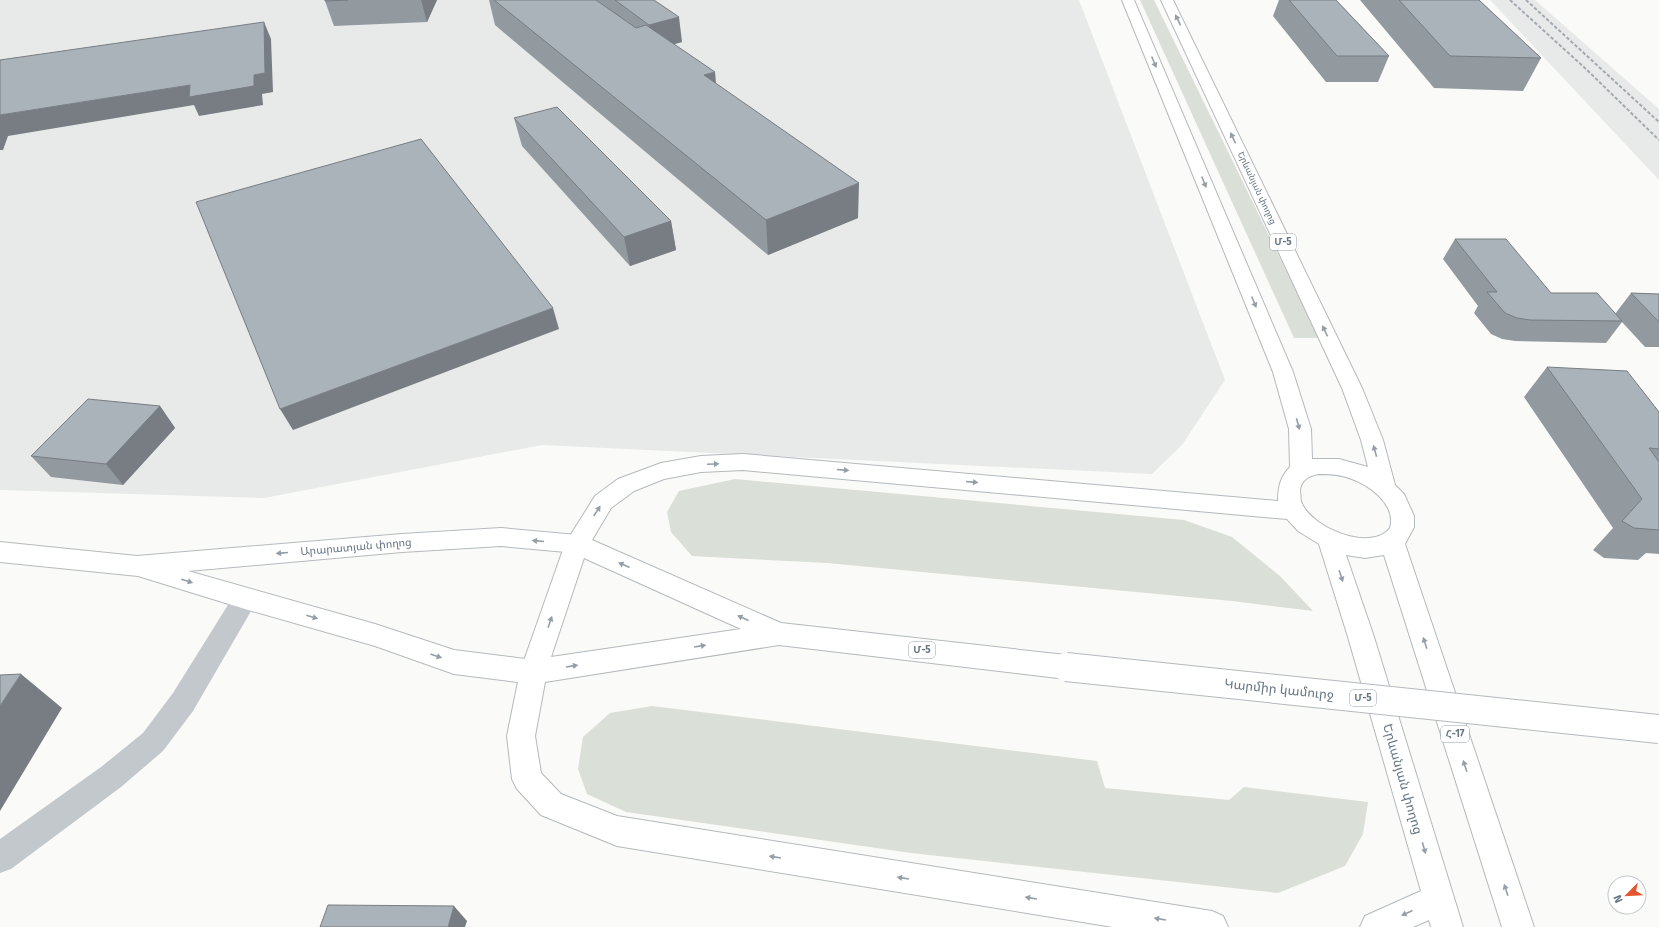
<svg xmlns="http://www.w3.org/2000/svg" width="1659" height="927" font-family="'Fira Sans','Noto Sans Armenian',sans-serif">
  <rect width="100%" height="100%" fill="#fafaf8"/>
  <path fill="#e8e9e9" d="M0,0h1079l146,380 -43,65 -30,29 -610,-29 -278,53 -264,-8z
    M1490,0h45l124,109v71z"/>
  <path fill="#dadfd7" d="M1140,0h14l165,338h-25z
    M735,479l449,41 48,17 48,39 33,35 -81,-10 -405,-38 -135,-7 -21,-24 -4,-20 12,-21z
    M652,706l445,55 8,27 124,12 15,-13 124,15 -5,32 -18,32 -67,27 -367,-40 -285,-41 -39,-18 -9,-25 5,-32 27,-24z"/>
  <g fill="none" stroke-linecap="round" stroke-linejoin="round">
    <g stroke="#b5babe" stroke-width="2">
      <path id="major" d="M501,528l76,7 8,2 4,7 -4,7 -8,2 -76,-7 -99,6 -214,19 187,53 79,26 79,10 9,4 4,8 -4,8 -9,4 -79,-10 -79,-28 -130,-37 -107,-33 -138,-14v-20l137,14 265,-22z"/>
    </g>
    <g stroke="#b4b9bd" stroke-width="2">
      <path id="highway" d="M1122,0h12l159,372 18,57 1,30h27l29,8 -7,-27 -19,-52 -181,-388h12l189,388 21,52 12,45 9,9 10,22v11l-9,17 129,383h-32l-118,-372 -19,3 -19,-3 28,82 89,290h-32l-2,-7 -16,7h-53l5,-11 56,-25 -73,-254 -29,-93 -21,-13 -11,-12 -544,-49 -42,2 -37,7 -30,12 -23,17 -19,32 189,83 285,32 9,4 4,8 -4,8 -9,4 -287,-34 -234,37 -10,54 6,37 20,21 56,22 595,95 11,5 5,11h-115l-496,-81 -76,-31 -24,-26 -5,-10 -5,-43 13,-64 45,-128 30,-48 23,-17 43,-16 40,-7 42,-2 535,47c0,-13 2,-24 12,-34l-1,-38 -16,-57zM1318,474c10,0 21,0 31,4 19,6 48,26 41,50 -19,25 -81,-1 -89,-27 -1,-3 0,-6 -1,-9 0,-11 8,-16 18,-18zM584,558l157,71 -190,28z"/>
    </g>
    <path fill="#c3c8cc" fill-rule="evenodd" d="M245,589l9,3 4,7 -4,7 -61,105 -30,40 -42,36 -110,82 -11,4v-34l101,-72 42,-34 30,-40 63,-101z"/>
    <use href="#major" fill="#fff" fill-rule="evenodd"/>
    <use href="#highway" fill="#fff" fill-rule="evenodd"/>
    <path stroke="#a2aab0" stroke-width="2" stroke-dasharray="3.5 2" stroke-linecap="butt" d="M1510,0l76,69 73,71
      M1526,0l133,122"/>
    <g stroke="#b4b9bd" stroke-width="30" stroke-linecap="butt">
      <path id="highway-bridge" d="M1066,667l593,62"/>
    </g>
    <use href="#highway-bridge" stroke="#fff" stroke-width="28"/>
  </g>
  <path fill="#929a9f" d="M325,0h112l-10,22 -93,4 -9,-25z
    M489,0h165l28,42 -8,2 184,174 -90,37 -273,-230z
    M1279,0h57l53,56 -11,26h-52l-53,-66z
    M1360,0h119l62,58 -18,33 -89,-3z
    M514,118l157,103 5,29 -46,16 -108,-120z
    M1455,239l96,54 64,21 16,-21 28,1v53h-14l-23,-25 -16,21 -91,-2 -13,-2 -11,-5 -17,-21 4,-7 -35,-47z
    M1547,367l112,45v142l-13,-1 -8,7 -34,-2 -11,-8 20,-22 -89,-131z
    M160,406l15,22 -52,57 -72,-8 -20,-21z"/>
  <path fill="#777d82" d="M421,0h16l-10,22z
    M679,17l3,25 -29,8 -4,-25z
    M264,22l7,17 2,53 -11,2 1,11 -64,11 -5,-11 -186,31 -5,14h-3v-35l254,-40z
    M715,72l3,33 -14,-30z
    M859,183l-1,35 -90,37 -2,-35z
    M671,221l5,29 -46,16 -6,-29z
    M553,308l6,21 -266,101 -13,-21z
    M160,406l15,22 -52,57 -17,-21z
    M21,674l41,34 -62,103v-105z
    M454,906l13,15 -2,6h-17z"/>
  <path fill="#aab3b9" stroke="#777d82" d="M325,0h23l-23,1z
    M494,0h102l40,28 10,-3 69,47 -11,3 155,108 -93,37z
    M615,0h39l25,17 -30,8z
    M1289,0h47l53,56h-52z
    M1399,0h80l62,58 -91,-2z
    M264,22l1,51 -11,2v11l-65,11 1,-12 -190,30v-55z
    M557,107l114,114 -47,16 -110,-119z
    M421,139l132,169 -273,101 -84,-207z
    M1455,239h51l45,54h46l25,28 -92,-1 -13,-2 -12,-5 -18,-21h10z
    M1631,293l28,1v28z
    M1547,367l80,4 32,41v37l-10,-1 10,14v68l-25,-2 -12,-7 20,-22z
    M88,399l72,7 -54,58 -75,-8z
    M21,674l-21,32v-31z
    M328,905l126,1 -6,21h-128z"/>
  <defs><path id="oneway-solid" d="M-6-.8H1V-3.2L6.5 0L1 3.2V.8H-6Z"/></defs>
  <g fill="#939fa8">
    <use href="#oneway-solid" transform="translate(1178 20) rotate(-116)"/>
    <use href="#oneway-solid" transform="translate(1154 62) rotate(68)"/>
    <use href="#oneway-solid" transform="translate(1233 138) rotate(-115)"/>
    <use href="#oneway-solid" transform="translate(1204 182) rotate(68)"/>
    <use href="#oneway-solid" transform="translate(1254 302) rotate(68)"/>
    <use href="#oneway-solid" transform="translate(1325 331) rotate(-115)"/>
    <use href="#oneway-solid" transform="translate(1298 424) rotate(75)"/>
    <use href="#oneway-solid" transform="translate(1375 451) rotate(-105)"/>
    <use href="#oneway-solid" transform="translate(713 464) rotate(-3)"/>
    <use href="#oneway-solid" transform="translate(843 470) rotate(5)"/>
    <use href="#oneway-solid" transform="translate(972 482) rotate(5)"/>
    <use href="#oneway-solid" transform="translate(597 511) rotate(-57)"/>
    <use href="#oneway-solid" transform="translate(538 541) rotate(-175)"/>
    <use href="#oneway-solid" transform="translate(282 553) rotate(175)"/>
    <use href="#oneway-solid" transform="translate(624 565) rotate(-156)"/>
    <use href="#oneway-solid" transform="translate(1341 576) rotate(72)"/>
    <use href="#oneway-solid" transform="translate(187 581) rotate(17)"/>
    <use href="#oneway-solid" transform="translate(312 617) rotate(16)"/>
    <use href="#oneway-solid" transform="translate(743 618) rotate(-156)"/>
    <use href="#oneway-solid" transform="translate(550 622) rotate(-71)"/>
    <use href="#oneway-solid" transform="translate(1425 643) rotate(-108)"/>
    <use href="#oneway-solid" transform="translate(700 646) rotate(-9)"/>
    <use href="#oneway-solid" transform="translate(436 656) rotate(19)"/>
    <use href="#oneway-solid" transform="translate(572 666) rotate(-9)"/>
    <use href="#oneway-solid" transform="translate(1465 766) rotate(-108)"/>
    <use href="#oneway-solid" transform="translate(1424 848) rotate(74)"/>
    <use href="#oneway-solid" transform="translate(775 857) rotate(-171)"/>
    <use href="#oneway-solid" transform="translate(903 878) rotate(-171)"/>
    <use href="#oneway-solid" transform="translate(1506 890) rotate(-108)"/>
    <use href="#oneway-solid" transform="translate(1031 898) rotate(-171)"/>
    <use href="#oneway-solid" transform="translate(1407 913) rotate(156)"/>
    <use href="#oneway-solid" transform="translate(1160 919) rotate(-171)"/>
  </g>
  <g text-anchor="middle" dominant-baseline="central" stroke-width="4" stroke-linejoin="round" paint-order="stroke">
    <g font-size="9" fill="#657683" stroke="#fff">
      <text transform="translate(1257 188) rotate(65)">Երևանյան փողոց</text>
    </g>
    <g fill="#fff" stroke="#939fa8" stroke-width="1">
      <rect x="1270" y="234" width="26" height="16" rx="3"/>
      <rect x="909" y="642" width="26" height="16" rx="3"/>
      <rect x="1350" y="690" width="26" height="16" rx="3"/>
      <rect x="1441" y="726" width="28" height="16" rx="3"/>
    </g>
    <g font-size="10" font-weight="bold" fill="#657683">
      <text x="1283" y="242">Մ-5</text>
      <text x="922" y="650">Մ-5</text>
      <text x="1363" y="698">Մ-5</text>
      <text x="1455" y="734">Հ-17</text>
    </g>
    <g font-size="11" fill="#657683" stroke="#fff">
      <text transform="translate(356 547) rotate(-5)">Արարատյան փողոց</text>
    </g>
    <g font-size="13" fill="#657683" stroke="#fff">
      <text transform="translate(1279 689) rotate(6)">Կարմիր կամուրջ</text>
      <text transform="translate(1403 779) rotate(74)">Երևանյան փողոց</text>
    </g>
  </g>
  <g transform="translate(1627 895) rotate(246)"><circle r="19" fill="#ffffff" stroke="#c1c8cd"/>
  <path d="M0-3L7 15L0 10L-7 15Z" fill="#e4572e"/>
  <text y="-6" font-size="11" font-weight="bold" text-anchor="middle" fill="#657683">N</text>
  </g>
</svg>
